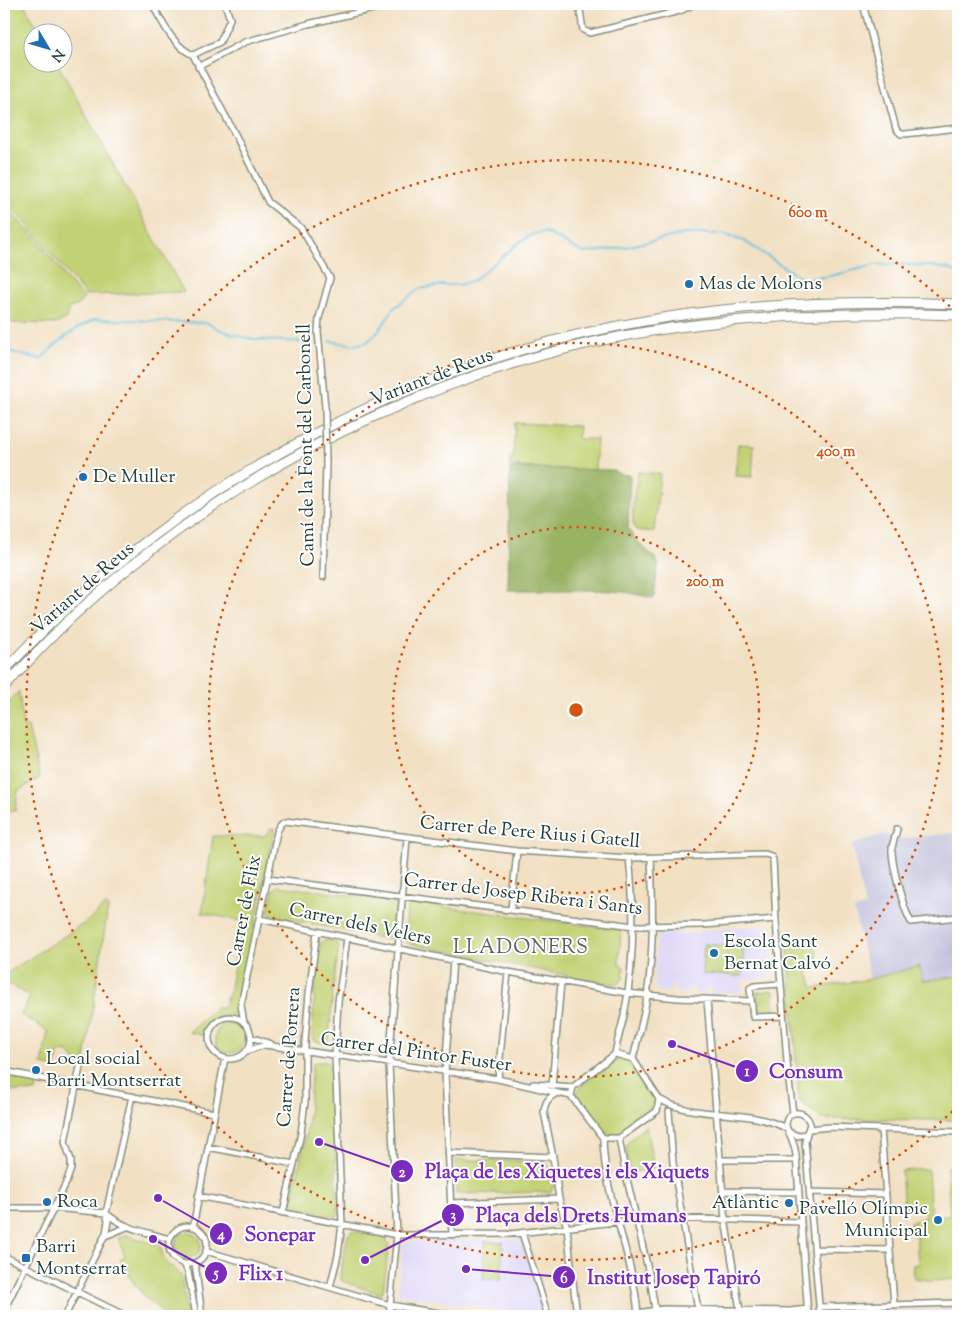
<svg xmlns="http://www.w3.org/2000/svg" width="962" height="1320" font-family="'Sorts Mill Goudy',serif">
  <rect width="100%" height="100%" fill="#fff"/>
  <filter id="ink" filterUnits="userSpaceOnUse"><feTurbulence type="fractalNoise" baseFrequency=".02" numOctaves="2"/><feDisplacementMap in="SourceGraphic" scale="10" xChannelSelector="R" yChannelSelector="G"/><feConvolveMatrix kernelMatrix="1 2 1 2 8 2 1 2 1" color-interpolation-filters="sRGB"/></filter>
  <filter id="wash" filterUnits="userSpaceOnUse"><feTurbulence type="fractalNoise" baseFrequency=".0096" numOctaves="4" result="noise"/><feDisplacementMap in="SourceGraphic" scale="20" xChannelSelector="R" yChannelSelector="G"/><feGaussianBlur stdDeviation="1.12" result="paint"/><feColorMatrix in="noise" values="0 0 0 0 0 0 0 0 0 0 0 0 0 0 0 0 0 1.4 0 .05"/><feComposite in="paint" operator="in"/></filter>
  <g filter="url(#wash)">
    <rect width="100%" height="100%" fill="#f2e0c3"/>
    <path fill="#ddd5f6" d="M762,925l7,8 3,36 -5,9 -25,2 -1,13 -23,-1v3l-7,-1v-6h-5l-1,6 -11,-1v-6h-5l-1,6 -12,-1v-6h-5l-1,6h-6l-5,-1 -5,-7 3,-47 6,-5 36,2v-3z
      M522,1239l25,77h-14l-135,-22 5,-50 5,-3z
      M958,1309v7h-131l3,-3z"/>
    <path fill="#c2c1dc" d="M958,832v144l-35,5 -4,-15 -49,13 -16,-69 11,-3 -13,-62 31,-11 19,5z"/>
    <path fill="#c2d173" stroke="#708754" d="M4,4h20l16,28h-8v30l25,1 127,229 -99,3 -61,-74 -20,-21z
      M4,205l29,31 27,33 6,10 18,19 -6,7 -9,3 -2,10 -11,6 -43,-1 -9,-3z
      M515,423l64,3 -1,13h19l-2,31 -85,-3v-7l3,-1z
      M738,444l16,1 -2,32 -17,-1z
      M638,472l22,2 -6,58 -18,-2c-8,-13 0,-43 2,-58z
      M19,691l4,36h5l12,51 -22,13 -3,20h-11v-103z
      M271,828l4,1 -38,182c-14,11 -22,0 -32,25l-16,-4 25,-23 10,-2 6,-20 13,-66 -41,-8 11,-77h52z
      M278,886l113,14 3,2 2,4 -3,29 -2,3 -5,1 -113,-23 -5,-5 5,-21z
      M413,903l208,27 -2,34 5,3 -1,12 -5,5 -20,-2 -187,-38 -5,-2 -1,-4 2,-30z
      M104,906l4,1 -23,154 -8,1 -10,-11 -8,1 -4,16 -13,-3 6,-34 -27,-16 9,-19 -26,-14v-7l85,-55z
      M325,940l8,1 5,3 1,3 -6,41 -4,51c-4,6 -9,4 -15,2l-2,-5 3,-52 5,-37 1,-4z
      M814,942l5,22 -12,5 6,19 57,-9 49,-13 4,15 35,-5v144l-136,-1 -23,-18 -11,-155z
      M704,944l40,3 -2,29 -40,-2z
      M772,990l2,2 1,17 -16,2 -2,-19z
      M215 1038a15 15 0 1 1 30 0a15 15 0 1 1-30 0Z
      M620,1058c14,7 33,30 34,46 -7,10 -34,36 -47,30 -7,-3 -12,-12 -16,-17 -6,-8 -12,-14 -15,-23 7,-13 30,-31 44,-36z
      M316,1062h11l4,5 7,144v4l-4,2 -40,-8 -3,-5 16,-74 5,-65z
      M4,1076l34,7 -2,9 -32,-1z
      M646,1126l8,43 -24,4c-5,-30 -9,-27 16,-47z
      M456,1160l87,1c9,6 9,14 11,25l-4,6 -94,2z
      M958,1166v113l-26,2 -18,-3 -1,-13 5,-1 -2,-29h-5l-1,-12 15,-6 -1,-9 -20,1 -3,-38 27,-2 3,48 19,-1 -3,-49z
      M353,1231l32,6 4,7 -6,47 -3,3 -38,-13 -2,-6 8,-40z
      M175 1245a13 13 0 1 1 26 0a13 13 0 1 1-26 0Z
      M127,1235l33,11 5,15 16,13 6,42h-20l-20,-17 -15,-18 -12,-22 5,-2 -7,-19z
      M485,1241l18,1 -2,38 -18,-1z"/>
    <path fill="#99b365" stroke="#5c784c" d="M510,468l101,2 9,4 10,1 -2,53 5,9 23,22 2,5 -4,34 -29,-6 -31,-2h-86z"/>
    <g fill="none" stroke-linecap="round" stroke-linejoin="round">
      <path stroke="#62bee0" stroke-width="2" d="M330,341l25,4 12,-3 11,-10 16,-24 25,-19 24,-4h16l15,-5 47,-39 13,-7 11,-2 39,21 31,-4 69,-15h38l22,7 55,36 11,2 21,-3 44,-11 19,-1 36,2 18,3 10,4
        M4,349l17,6 20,4c17,-17 33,-31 55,-40l112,4c31,20 65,17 101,19"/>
    </g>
  </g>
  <g filter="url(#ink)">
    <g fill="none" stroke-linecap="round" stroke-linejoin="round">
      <g stroke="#888e7c" stroke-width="8">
        <path id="minor" d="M152,4c11,19 20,41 41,51
          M579,4l4,26 7,3 90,-22 14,-7
          M863,4l33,125 5,5h4l53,-6
          M193,55l43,81 32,66 33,26 29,50 -11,40 -1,13 7,76
          M193,55l27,-13 10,-23 -5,-15
          M198,67l47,-25 63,-18 87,-20
          M323,577l3,-113
          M897,829c-1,7 -6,16 -5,23 1,17 11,56 19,70l47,-5
          M268,879l366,47 70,-1 72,-6
          M511,910l6,-59
          M260,919l248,53 119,21 51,5 73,3
          M781,984l-27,2 -4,2 3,29 30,-1
          M707,1000l18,219 15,91
          M209 1038a21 21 0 1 1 42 0a21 21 0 1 1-42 0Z
          M244,1023l-3,-18 33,-158c2,-9 2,-20 11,-26l232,30 112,7 136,-4 6,2 2,4 3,61 12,153 5,39
          M251,1037l20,7
          M247,1051l18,-6 14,2 219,32 73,17
          M615,1054l18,5 26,40 -2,12 -38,27h-16l-32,-42 2,-9z
          M615,1054c2,-13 6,-25 9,-38 10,-51 11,-106 5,-158
          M633,1059c5,-21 11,-42 14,-63 7,-46 6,-92 4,-138
          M4,1071l210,42
          M498,1079l10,-107
          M533,1084l40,3
          M552,1086l9,-104
          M557,1093c-9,5 -12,9 -13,19l9,45 6,42 8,29 10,88
          M659,1099c38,22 90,8 128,30
          M669,1111l4,52 25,147
          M809,1129l21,-2 128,5
          M881,1129l13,176
          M789,1132l9,4 9,-3 3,-9c-4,-15 -23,-15 -24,0 0,6 6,13 7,19 2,3 2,8 3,12l12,161
          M807,1133l-2,8 15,175
          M603,1138c1,63 31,116 35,178
          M619,1138l5,28 26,112 6,38
          M208,1147l86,17
          M448,1153l105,4
          M720,1160h76
          M723,1191l76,1
          M810,1192l76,2
          M198,1196l199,39 113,-1 122,-14 32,-2 137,4
          M451,1203l108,-4
          M4,1208h50l52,5
          M106,1213c18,16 41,19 63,26
          M283,1213l18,-80 4,-31v-60l4,-49 8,-61
          M169 1245a19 19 0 1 1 38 0a19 19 0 1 1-38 0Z
          M193,1227l32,-169
          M522,1233l26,83
          M452,1235l-7,-163 8,-112
          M105,1236l22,-9
          M814,1249l76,1
          M206,1251l184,54 67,11
          M4,1256l122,60
          M195,1263l7,53
          M184,1264l4,8 8,44
          M330,1287l8,-32 4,-31 -7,-168 3,-54 9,-64
          M819,1307l139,-4
          M638,1313l25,-4 127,2 18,-2
          M5,1316l3,-14 58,-119 5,-14v-9l-6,-18 15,-75
          M65,1316l41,-83 2,-12 -2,-8 26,-117
          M389,1316l8,-81 -8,-171 18,-226"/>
      </g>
      <g stroke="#888e7c" stroke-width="11">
        <path id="motorway" d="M4,671c181,-195 430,-325 694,-358 86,-11 174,-12 260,-9
          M4,688c25,-28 50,-55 78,-80 169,-153 394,-259 621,-284 85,-10 170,-12 255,-9"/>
      </g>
      <use href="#minor" stroke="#fff" stroke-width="5"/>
      <use href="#motorway" stroke="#fff" stroke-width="9"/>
      <g stroke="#888e7c" stroke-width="8" stroke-linecap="butt">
        <path id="minor-bridge" d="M325,407l1,57"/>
      </g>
      <use href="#minor-bridge" stroke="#fff" stroke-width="5"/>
    </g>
  </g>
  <g fill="none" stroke="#d45610" stroke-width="2.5" stroke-dasharray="2.5 5">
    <circle cx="576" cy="710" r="183"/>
    <circle cx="576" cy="710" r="367"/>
    <path d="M958 1106A550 550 0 1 1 958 314"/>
  </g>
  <g fill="#1f6fb2" stroke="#fff" stroke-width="2">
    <circle cx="689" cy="284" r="5"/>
    <circle cx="83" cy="477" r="5"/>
    <circle cx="714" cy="953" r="5"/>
    <circle cx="36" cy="1070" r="5"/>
    <circle cx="47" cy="1202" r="5"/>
    <circle cx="789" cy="1203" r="5"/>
    <circle cx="938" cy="1220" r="5"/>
    <rect x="21" y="1253" width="10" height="10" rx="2.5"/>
  </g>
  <g text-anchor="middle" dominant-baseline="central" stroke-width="4" stroke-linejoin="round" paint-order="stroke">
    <g font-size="19" fill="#1f3d34" stroke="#fff" text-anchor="start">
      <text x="699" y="284">Mas de Molons</text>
      <text x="93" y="477">De Muller</text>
      <text x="724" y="942">Escola Sant<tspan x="724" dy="22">Bernat Calvó</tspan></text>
      <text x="46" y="1059">Local social<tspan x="46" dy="22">Barri Montserrat</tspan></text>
      <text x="57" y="1202">Roca</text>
      <text x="779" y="1203" text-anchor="end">Atlàntic</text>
      <text x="928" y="1209" text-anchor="end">Pavelló Olímpic<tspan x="928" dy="22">Municipal</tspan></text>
      <text x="36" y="1247">Barri<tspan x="36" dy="22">Montserrat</tspan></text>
    </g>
    <g font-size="19" fill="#1f3d34" stroke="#fff">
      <text transform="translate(432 378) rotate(-21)">Variant de Reus</text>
      <text transform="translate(307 445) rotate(-91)">Camí de la Font del Carbonell</text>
      <text transform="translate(83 589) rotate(-41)">Variant de Reus</text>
      <text transform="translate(530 833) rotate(5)">Carrer de Pere Rius i Gatell</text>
      <text transform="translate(523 895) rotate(7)">Carrer de Josep Ribera i Sants</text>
      <text transform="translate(245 911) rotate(-79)">Carrer de Flix</text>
      <text transform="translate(360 925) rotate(12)">Carrer dels Velers</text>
      <text transform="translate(416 1053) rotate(8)">Carrer del Pintor Fuster</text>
      <text transform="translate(290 1057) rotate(-86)">Carrer de Porrera</text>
    </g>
    <g font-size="20" letter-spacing="1" fill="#595f68" stroke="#fff">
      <text x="521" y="948">LLADONERS</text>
    </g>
  </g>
  <circle cx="576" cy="710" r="8" fill="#d45610" stroke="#fff" stroke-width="2.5"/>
  <g font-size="15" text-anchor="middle" font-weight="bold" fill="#d45610" stroke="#fff" stroke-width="4" stroke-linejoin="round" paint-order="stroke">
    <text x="808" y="217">600 m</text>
    <text x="836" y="456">400 m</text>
    <text x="705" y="586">200 m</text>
  </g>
  <path fill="none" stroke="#7b2cbf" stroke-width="2" d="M672 1044L747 1071M319 1142L402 1171M365 1260L453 1215M158 1198L221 1234M153 1239L216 1273M466 1269L564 1277"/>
  <g fill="#7b2cbf" stroke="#fff" stroke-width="2">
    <circle cx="672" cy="1044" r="5"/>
    <circle cx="319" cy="1142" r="5"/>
    <circle cx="365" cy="1260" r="5"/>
    <circle cx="158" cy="1198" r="5"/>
    <circle cx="153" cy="1239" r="5"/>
    <circle cx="466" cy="1269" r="5"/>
    <circle cx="747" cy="1071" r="12"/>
    <circle cx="402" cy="1171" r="12"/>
    <circle cx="453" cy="1215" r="12"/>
    <circle cx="221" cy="1234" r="12"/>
    <circle cx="216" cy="1273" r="12"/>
    <circle cx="564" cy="1277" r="12"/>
  </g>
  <g font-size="15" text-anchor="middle" font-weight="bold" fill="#fff">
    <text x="747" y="1076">1</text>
    <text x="402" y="1177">2</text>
    <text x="453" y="1220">3</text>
    <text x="221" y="1239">4</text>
    <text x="216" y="1278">5</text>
    <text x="564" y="1283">6</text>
  </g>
  <g font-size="20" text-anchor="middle" font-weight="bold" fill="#7b2cbf" stroke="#fff" stroke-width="4" stroke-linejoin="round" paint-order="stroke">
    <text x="806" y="1078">Consum</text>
    <text x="567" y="1178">Plaça de les Xiquetes i els Xiquets</text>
    <text x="581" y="1222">Plaça dels Drets Humans</text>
    <text x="280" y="1241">Sonepar</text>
    <text x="261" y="1280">Flix 1</text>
    <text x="674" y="1284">Institut Josep Tapiró</text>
  </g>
  <rect width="962" height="1320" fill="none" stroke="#fff" stroke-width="20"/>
  <g transform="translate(48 48) rotate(128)"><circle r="24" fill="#ffffff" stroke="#a5b1ae"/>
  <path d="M0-4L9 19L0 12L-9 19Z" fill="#1f6fb2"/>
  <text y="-8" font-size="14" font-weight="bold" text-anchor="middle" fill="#1f3d34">N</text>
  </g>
</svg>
